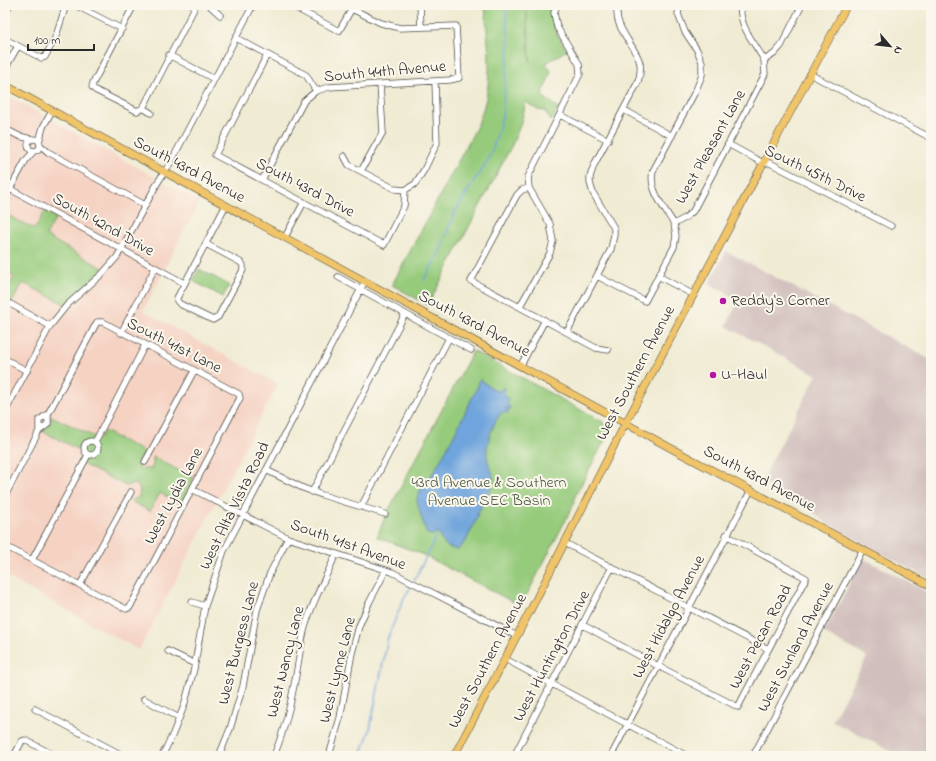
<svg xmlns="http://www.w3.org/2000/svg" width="936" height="761" font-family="'Indie Flower',sans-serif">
  <rect width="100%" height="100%" fill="#fbf7ec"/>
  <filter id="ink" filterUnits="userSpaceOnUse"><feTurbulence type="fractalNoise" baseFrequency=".025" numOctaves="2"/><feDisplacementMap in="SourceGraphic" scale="8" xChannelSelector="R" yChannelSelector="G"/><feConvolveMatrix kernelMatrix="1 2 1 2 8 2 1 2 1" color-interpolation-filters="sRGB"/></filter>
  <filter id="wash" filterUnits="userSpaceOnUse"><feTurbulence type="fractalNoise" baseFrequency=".012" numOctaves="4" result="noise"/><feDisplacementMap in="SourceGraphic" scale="16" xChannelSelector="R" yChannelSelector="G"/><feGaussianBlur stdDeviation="0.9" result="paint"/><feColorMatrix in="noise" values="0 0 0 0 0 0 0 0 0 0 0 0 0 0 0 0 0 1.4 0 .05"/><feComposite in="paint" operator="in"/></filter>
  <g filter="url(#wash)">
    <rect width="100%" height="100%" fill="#f0ebd3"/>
    <path fill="#f5d2c2" d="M5,94l194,108 -56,109 135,73 -139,266 -134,-74z"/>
    <path fill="#d1bfbd" d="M726,251l205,109v60l-6,12 6,4v144l-105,-57 -15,-13 -50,-28 56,-107 -91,-49 13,-26 -30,-16z
      M863,558l68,36v162h-31l-68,-35 35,-64 -43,-24z"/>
    <path fill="#96cb7c" stroke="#607b54" d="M485,5h41l4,56 -4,-56h26c-2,18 5,31 15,45l-21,13 5,8 -9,25 17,12 -8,13 -6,-10 -7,-1 -12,-8 -5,21 -8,20 -85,162 -36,-20 83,-155c21,-43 13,-79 10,-125z
      M45,211l11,6 -10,19 60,34 -39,35 -44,-22 -11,19 -7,-4v-5l9,-16 -9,-5v-58l30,15z
      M199,269l30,16 -6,12 -30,-16z
      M473,351l139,76 -37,69 -1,8 -53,102 -102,-53 -42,-16 8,-20z
      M51,416l48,23 5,-8 42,22 -8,6v7l3,3h10l2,-4v-8l41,21 -13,26 -21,-11 -10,18 -20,-10 9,-4 1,-7 -2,-4 -5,-3 -7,3 -48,-24 4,-7 -1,-4 -39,-20c6,-5 9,-7 9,-15z"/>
    <path fill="#70a4dc" stroke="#4e6884" d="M481,379l2,3 15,10 5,-4 2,1 -1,6 4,4 -1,4 3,4v2l-5,-1 4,3 -1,2 -5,-1c-9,6 -18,34 -16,45 1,7 6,14 6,20 1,11 -11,28 -16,37l1,2 -12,25 -8,9 -10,-3 -8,-8 1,-3 -4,-4 -4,3 -6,-1c-1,-3 -11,-32 -10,-35 1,-8 10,-16 14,-23 18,-29 32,-60 47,-90l1,-6z"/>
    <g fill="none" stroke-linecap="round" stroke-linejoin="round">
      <path stroke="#70a4dc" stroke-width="1.5" d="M424,280l16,-29 14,-37 19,-32 12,-17 7,-14 6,-19 4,-15 7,-69 -3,-43
        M414,581l24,-48
        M361,756l9,-27 18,-92 16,-39 8,-13"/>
    </g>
  </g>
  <g filter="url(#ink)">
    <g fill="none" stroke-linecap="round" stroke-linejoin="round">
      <g stroke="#494844" stroke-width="7">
        <path id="minor" d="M75,5l47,24
          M134,5l-41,78 -1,4 3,3 42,21 6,-3 8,5
          M209,5l11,10
          M290,5l49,26 15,-26
          M420,5l1,22
          M741,5c-3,21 14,38 23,55
          M5,16l4,-11
          M236,38l70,37 10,16
          M5,39l36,19 4,-1 11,-21 10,-31
          M169,55l45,24
          M267,55l-52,100 169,90 20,-39 1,-16 10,-6 9,-14 13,-27 -2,-62
          M5,69l13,-23
          M810,74l121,64
          M143,108l53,-103
          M624,110l48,26
          M560,115l48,25
          M5,129l14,7 12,3
          M28 145a6 6 0 1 1 12 0a6 6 0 1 1-12 0Z
          M39,142l4,-15 9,-16
          M728,144l35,19h7l121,63
          M40,145l8,7 97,53
          M344,156l5,9 46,24 10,1
          M361,171l22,-39 -3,-48
          M262,180l42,-79 12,-10 13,-4 121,-7 9,-2 -3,-52 -56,2 -19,-5 -29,-14
          M529,188l-7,2 -5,5 -46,86 125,67 12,2
          M10,189l174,94
          M5,198l21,-38 8,-9
          M674,224c-9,-15 -26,-35 -21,-53l43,-81 6,-15v-13l-5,-12 -12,-18 -7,-18 2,-9
          M285,237l19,-35
          M206,244l34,18 3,3v5l-25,47 -5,3 -33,-16 -3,-3v-3l49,-93
          M597,276l48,25 29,-54 2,-11 -2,-12 11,-6 8,-7 72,-137 -1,-14 10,-6 7,-8 21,-41
          M658,276l36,19
          M338,277l133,73
          M5,301l45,25
          M520,306l30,-53 3,-12 -3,-17 -21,-36 -1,-11 52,-103 -1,-10 -22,-37 -3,-14 3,-8
          M567,332l44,-83 3,-14v-7l-21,-35 -3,-10v-6l4,-12 44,-83c2,-7 4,-15 1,-22 -7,-18 -27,-35 -21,-55
          M121,333l34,-65
          M5,359l22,12
          M521,365l24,-45
          M5,412l45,-86 17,-21 35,-31 15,-17 41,-75 13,-20 82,-157
          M39,431l9,-7v-10
          M84 448a7 7 0 1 1 14 0a7 7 0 1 1-14 0Z
          M95,442l50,-97
          M145,462l49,-91
          M266,470l37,18 19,7 63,19
          M192,489l96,49 104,34 125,64
          M312,492l93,-178
          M5,496l34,-65v-11l9,-6 49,-92h6l136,72 1,4 -110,209 -4,2 -121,-63
          M361,507l88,-169
          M565,543l203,106
          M32,560l56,-105
          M80,585l51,-93
          M192,602l13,4
          M583,625l75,41 80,41 68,-129 -80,-43
          M168,651l27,13
          M505,659l182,97
          M144,699l35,19
          M35,709l89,47
          M14,756l8,-15 3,-1 31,16
          M162,756l10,-20 12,-30 10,-37 11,-63 19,-55 141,-270
          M219,756l11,-27 13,-43 14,-76 13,-37 18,-35
          M274,756c9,-23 16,-47 20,-71 4,-18 6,-36 10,-54 7,-28 21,-51 32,-77
          M329,756l11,-38 12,-65 7,-27 10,-23 17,-33
          M514,756l98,-189
          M611,756l140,-266
          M753,756l110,-207"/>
      </g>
      <g stroke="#494844" stroke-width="8">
        <path id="major" d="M5,85l673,367 253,134
          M454,756l77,-147 90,-177 226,-427"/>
      </g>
      <use href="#minor" stroke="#fff" stroke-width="5.5"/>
      <use href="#major" stroke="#f0c469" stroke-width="7"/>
    </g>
  </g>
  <g fill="#b5179e" stroke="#fbf7ec" stroke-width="1.5">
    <circle cx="723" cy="301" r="4"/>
    <circle cx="713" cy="375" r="4"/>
  </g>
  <g text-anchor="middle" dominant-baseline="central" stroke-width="4" stroke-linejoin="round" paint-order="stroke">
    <g font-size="16" fill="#2b2b2b" stroke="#fbf7ec">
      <text transform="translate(385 72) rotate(-5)">South 44th Avenue</text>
      <text transform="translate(711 147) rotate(-61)">West Pleasant Lane</text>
      <text transform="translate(189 170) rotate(28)">South 43rd Avenue</text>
      <text transform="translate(815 174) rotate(26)">South 45th Drive</text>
      <text transform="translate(305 188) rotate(28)">South 43rd Drive</text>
      <text transform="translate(103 225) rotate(29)">South 42nd Drive</text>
      <text transform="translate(474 324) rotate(28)">South 43rd Avenue</text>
      <text transform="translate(174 346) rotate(27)">South 41st Lane</text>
      <text transform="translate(636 373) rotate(-62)">West Southern Avenue</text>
      <text transform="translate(759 479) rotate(28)">South 43rd Avenue</text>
      <text transform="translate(174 496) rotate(-62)">West Lydia Lane</text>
      <text transform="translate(235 506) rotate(-64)">West Alta Vista Road</text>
      <text transform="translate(348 545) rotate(20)">South 41st Avenue</text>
      <text transform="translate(669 617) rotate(-62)">West Hidalgo Avenue</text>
      <text transform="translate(761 637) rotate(-62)">West Pecan Road</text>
      <text transform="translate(239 643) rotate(-76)">West Burgess Lane</text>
      <text transform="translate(796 647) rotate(-62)">West Sunland Avenue</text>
      <text transform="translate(552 656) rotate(-62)">West Huntington Drive</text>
      <text transform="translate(488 661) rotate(-62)">West Southern Avenue</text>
      <text transform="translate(286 662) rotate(-76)">West Nancy Lane</text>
      <text transform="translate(338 670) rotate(-76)">West Lynne Lane</text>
    </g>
    <g font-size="16" fill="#2b2b2b" stroke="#fbf7ec" text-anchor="start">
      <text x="731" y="301">Reddy's Corner</text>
      <text x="721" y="375">U-Haul</text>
    </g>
    <g font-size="16" fill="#4b5b43" stroke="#fbf7ec">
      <text x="489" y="483">43rd Avenue &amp; Southern<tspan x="489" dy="18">Avenue SEC Basin</tspan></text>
    </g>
  </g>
  <rect width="936" height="761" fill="none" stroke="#fbf7ec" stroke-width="20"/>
  <g transform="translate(890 46) rotate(118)" stroke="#fbf7ec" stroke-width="3" paint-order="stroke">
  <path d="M0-3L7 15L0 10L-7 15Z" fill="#2b2b2b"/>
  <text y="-6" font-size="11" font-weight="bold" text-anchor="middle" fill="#2b2b2b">N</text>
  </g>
  <path d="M28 44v6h66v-6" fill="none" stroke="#2b2b2b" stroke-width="2"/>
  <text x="34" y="44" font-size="12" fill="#2b2b2b" stroke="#fbf7ec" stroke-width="3" paint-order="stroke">100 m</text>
</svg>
